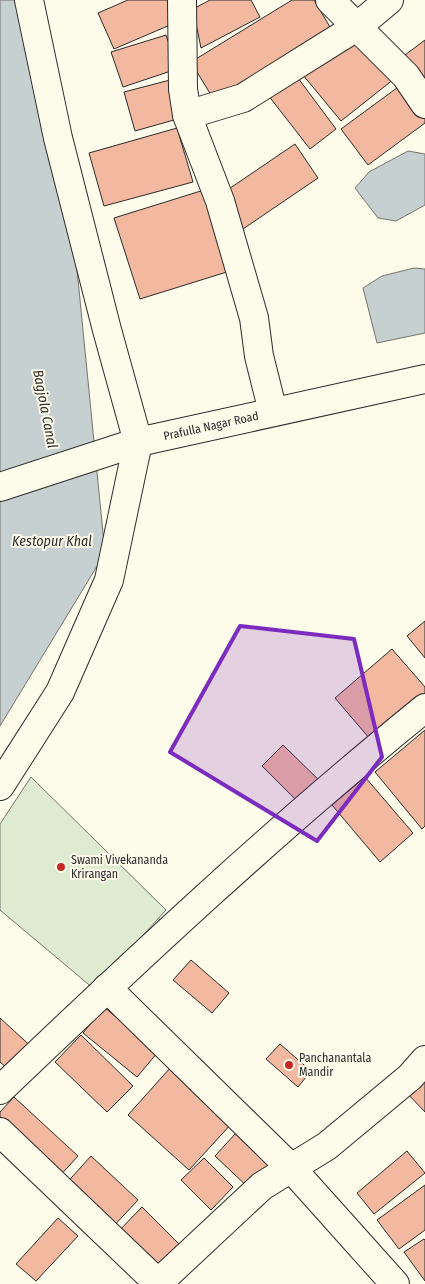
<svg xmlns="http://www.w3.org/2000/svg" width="425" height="1284" font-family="'Fira Sans Condensed',sans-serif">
  <rect width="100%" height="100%" fill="#fdfbea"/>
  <path fill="#deebd1" stroke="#74746e" d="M31,777l135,133 -72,79 -94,-79v-86z"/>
  <path fill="#c7d0d0" stroke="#74746e" d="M0,0h28l46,239 31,314 -105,173z
    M408,151l17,3v51l-29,16 -18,-3 -23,-30 14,-16z
    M414,268l11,1v64l-48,10 -14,-55 19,-12z"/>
  <path fill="#f2b8a0" stroke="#2b2b2b" d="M128,0h40l9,22 -63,27 -16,-36z
    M210,0h41l9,17 -59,31 -8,-39z
    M292,0h22l16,27 -116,73 -23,-38z
    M357,32l37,47 -53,42 -38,-46z
    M166,35l11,34 -54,18 -12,-35z
    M425,40v42l-24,-24z
    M295,74l41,55 -26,20 -42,-54z
    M170,80l11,38 -46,13 -11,-39z
    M405,82l20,27v14l-57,42 -27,-36z
    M177,128l16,54 -89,24 -15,-53z
    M295,144l23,34 -75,51 -23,-34z
    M204,190l26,81 -90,28 -26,-81z
    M425,621v37l-18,-22z
    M392,649l33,38v16l-50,42 -40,-47z
    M425,730v96l-3,3 -47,-57z
    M283,745l42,41 -21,22 -42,-42z
    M365,777l48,56 -33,29 -48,-57z
    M191,960l38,33 -17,20 -39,-33z
    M104,1007l54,45 -21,25 -54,-44z
    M0,1018l36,33 -22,23 -14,-12z
    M81,1035l52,51 -26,26 -52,-50z
    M280,1044l31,27 -13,16 -32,-28z
    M171,1067l62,55 -44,48 -61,-55z
    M425,1074v38l-19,-20z
    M14,1097l64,59 -21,23 -57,-52v-15z
    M236,1133l36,34 -22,22 -35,-33z
    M407,1151l18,22 -51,41 -17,-21z
    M91,1156l47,44 -29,31 -46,-44z
    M204,1158l29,29 -22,23 -30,-30z
    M425,1185v45l-26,19 -22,-29z
    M142,1207l42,42 -28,28 -42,-41z
    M58,1218l20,18 -42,45 -20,-17z
    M424,1239l1,1v41l-21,-29z"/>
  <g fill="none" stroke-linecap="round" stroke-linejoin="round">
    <g stroke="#2b2b2b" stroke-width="30">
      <g id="minor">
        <path d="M182,0l1,89 4,26 33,86 34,117 5,38 14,56"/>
        <path d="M330,0l76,76 19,28"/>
        <path d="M187,115l56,-17 115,-72 31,-26"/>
        <path id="s1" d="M0,487l138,-45 287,-63"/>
        <path d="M0,786l60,-94 49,-112 29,-138 -31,-112 -49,-192 -29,-138"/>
        <path d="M107,988l185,181 103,115"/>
        <path d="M0,1090c138,-132 277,-262 425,-382"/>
        <path d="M0,1132l158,151"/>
        <path d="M157,1284l105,-98 65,-40 83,-69 15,-17"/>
      </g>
    </g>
    <use href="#minor" stroke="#fdfbea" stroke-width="28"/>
  </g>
  <path fill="#7b2cbf" fill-opacity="0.2" stroke="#7b2cbf" stroke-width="4" stroke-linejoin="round" d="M240,626l114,13 28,118 -65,84 -147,-89z"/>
  <g fill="#c62828" stroke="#fdfbea" stroke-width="2">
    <circle cx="61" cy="867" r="5"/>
    <circle cx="289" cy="1065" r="5"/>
  </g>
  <g text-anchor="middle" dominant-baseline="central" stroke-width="4" stroke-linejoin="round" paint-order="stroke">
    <g font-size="12" fill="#2b2b2b" stroke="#fdfbea">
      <text stroke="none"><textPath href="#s1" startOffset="220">Prafulla Nagar Road</textPath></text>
    </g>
    <g font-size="12" fill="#2b2b2b" stroke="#fdfbea" text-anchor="start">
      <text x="71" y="860">Swami Vivekananda<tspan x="71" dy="14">Krirangan</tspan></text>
      <text x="299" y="1058">Panchanantala<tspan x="299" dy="14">Mandir</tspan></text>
    </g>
    <g font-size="14" font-style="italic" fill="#2b2b2b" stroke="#fdfbea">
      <text transform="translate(45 409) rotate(79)">Bagjola Canal</text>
      <text x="52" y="541">Kestopur Khal</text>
    </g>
  </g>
</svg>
